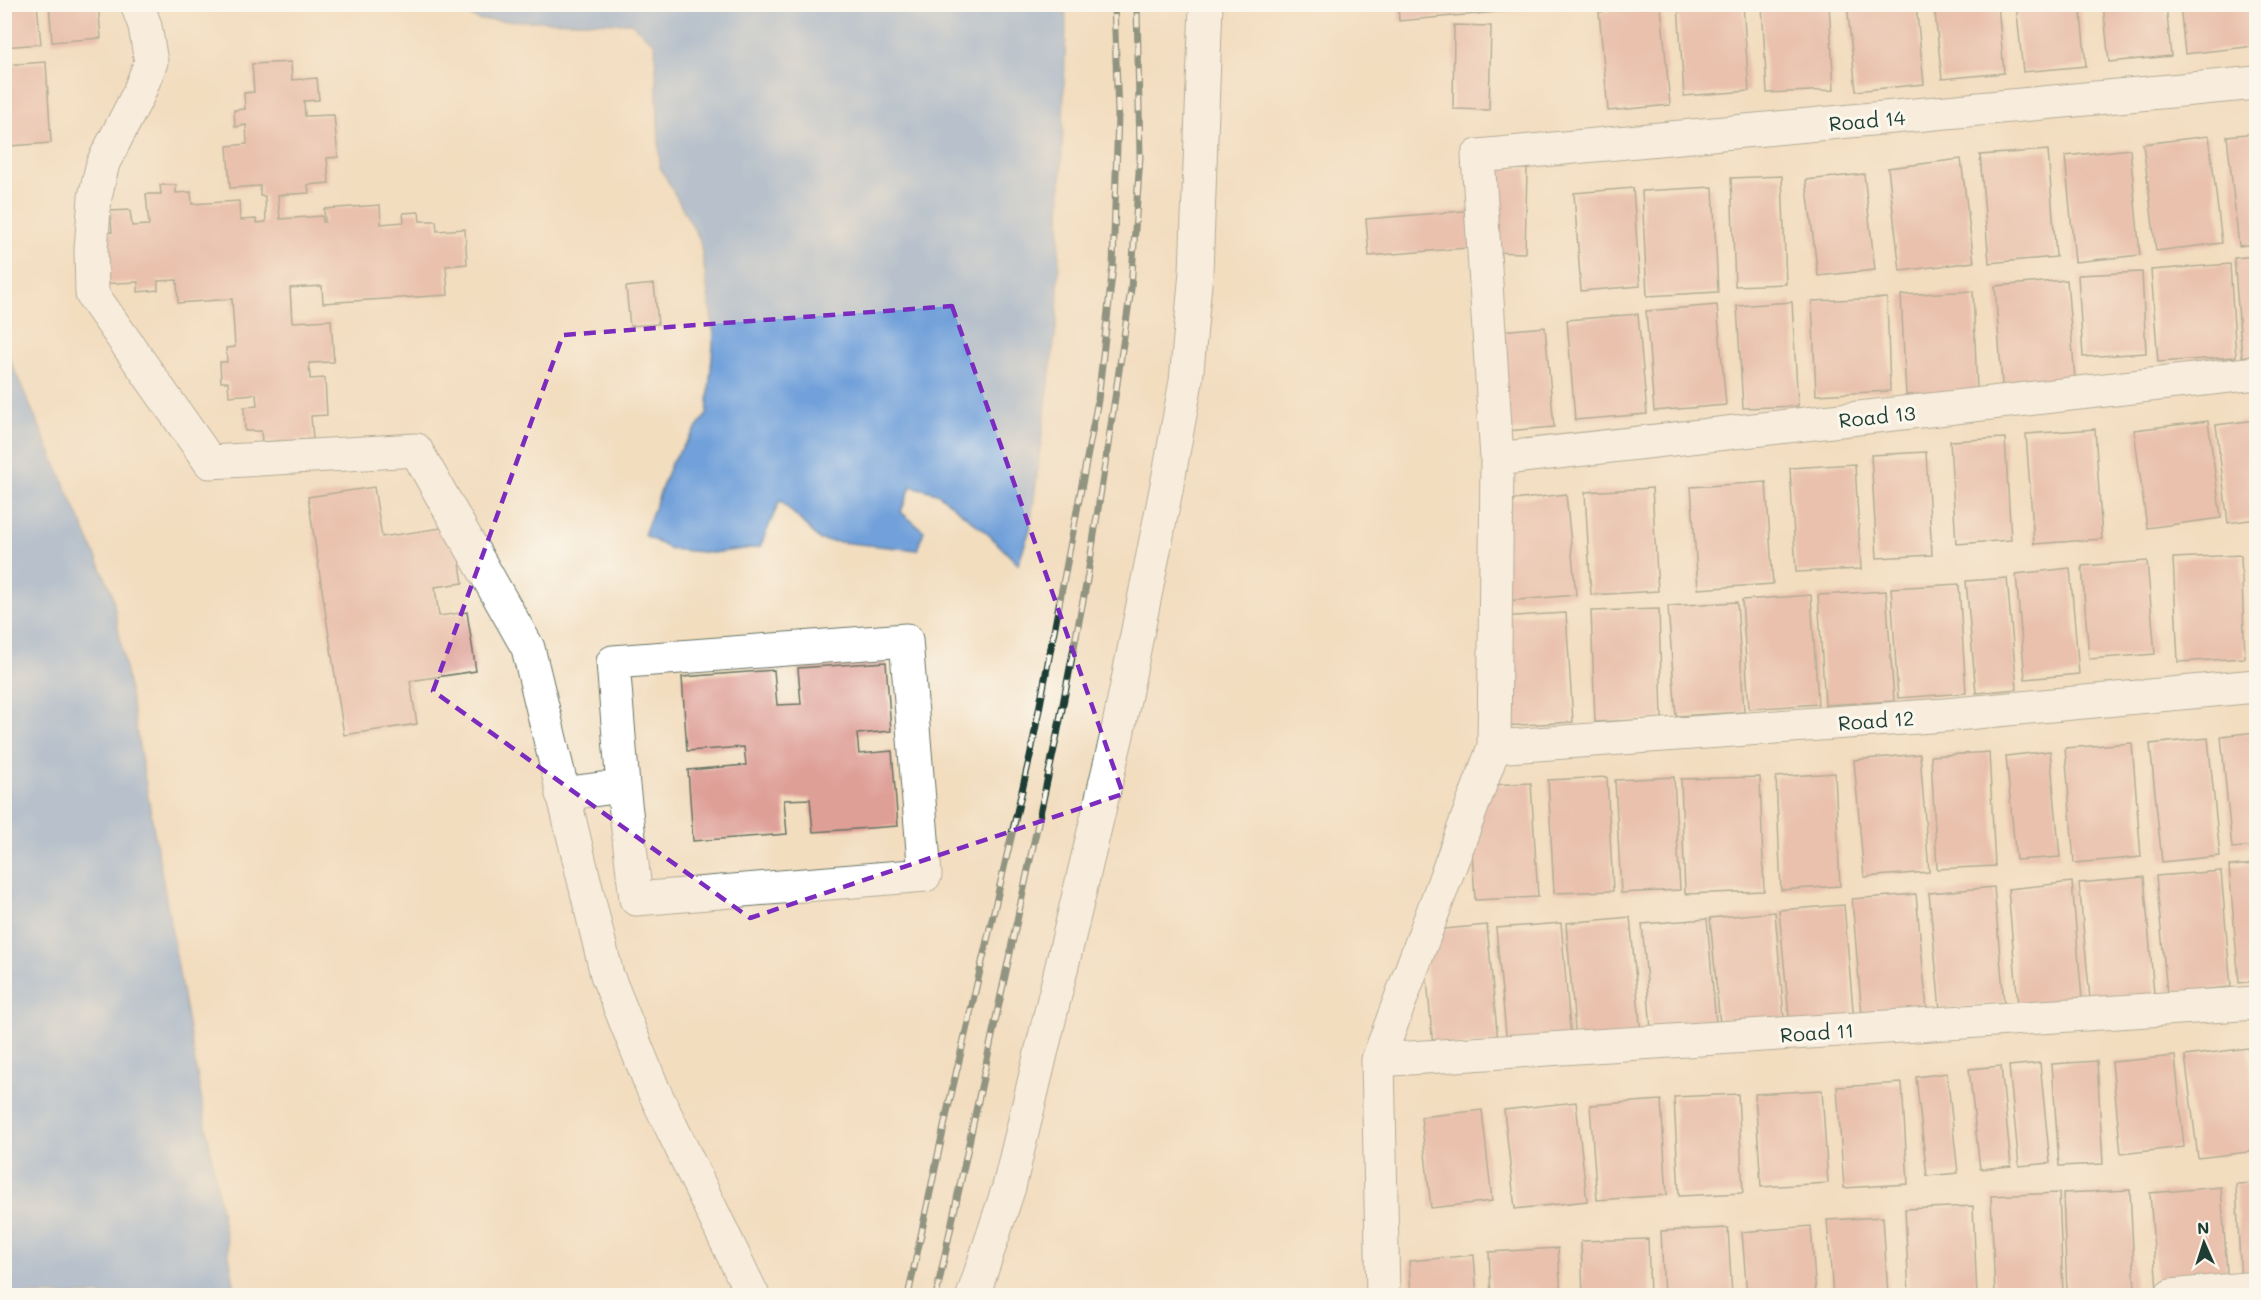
<svg xmlns="http://www.w3.org/2000/svg" width="2261" height="1300" font-family="Mali,sans-serif">
  <rect width="100%" height="100%" fill="#fbf7ec"/>
  <filter id="ink" filterUnits="userSpaceOnUse"><feTurbulence type="fractalNoise" baseFrequency=".0167" numOctaves="2"/><feDisplacementMap in="SourceGraphic" scale="12" xChannelSelector="R" yChannelSelector="G"/><feConvolveMatrix kernelMatrix="1 2 1 2 8 2 1 2 1" color-interpolation-filters="sRGB"/></filter>
  <filter id="wash" filterUnits="userSpaceOnUse"><feTurbulence type="fractalNoise" baseFrequency=".008" numOctaves="4" result="noise"/><feDisplacementMap in="SourceGraphic" scale="24" xChannelSelector="R" yChannelSelector="G"/><feGaussianBlur stdDeviation="1.35" result="paint"/><feColorMatrix in="noise" values="0 0 0 0 0 0 0 0 0 0 0 0 0 0 0 0 0 1.4 0 .05"/><feComposite in="paint" operator="in"/></filter>
  <g filter="url(#wash)">
    <rect width="100%" height="100%" fill="#f2ddbf"/>
    <path fill="#71a0da" stroke="#486e87" stroke-width="1.5" d="M450,5h615l1,20 -9,295 -27,209 -12,35 -30,-30 -51,-41 -26,-7 -10,26 23,19 -7,19 -97,-10 -40,-40 -20,47 -48,6 -42,-4 -26,-14 27,-72 36,-49 7,-80 -14,-94 -40,-73 -5,-123 -24,-21 -153,-3z
      M4,346l108,247 124,702h-231z"/>
    <g id="blocks">
      <path fill="#de9f97" d="M4,4h33l4,40 -37,3z
        M49,4h49l3,34 -49,4z
        M1398,4h109l1,7 -109,10z
        M1678,4h65l6,87 -65,5z
        M1762,4h67l5,86 -67,3z
        M1847,4h69l8,80 -68,7z
        M1934,4h64l6,69 -62,6z
        M2016,4h64l6,62 -63,6z
        M2103,4h63l5,52 -62,6z
        M2180,4h76v42l-71,8z
        M1661,6l9,99 -62,6 -9,-99z
        M1454,25l37,1 -2,84 -36,-1z
        M46,62l5,81 -41,3 -3,-47h-3v-34z
        M291,62l1,18 25,-2 2,22 -15,1 1,15 29,-1 4,42 -11,1 2,25 -21,2 1,8 -31,2 2,24 42,-3 1,6h2l-1,-13 56,-4 1,19 23,-2 -1,-9 16,-1 1,9h16l1,10 28,-2 2,35 -21,2 2,29 -125,8 -1,-17 -32,2 2,34 39,-2 3,42 -25,1 1,16 15,-1 2,37 -16,1 2,23 -19,1 1,9 -15,1 -1,-9 -17,1 -1,-11h-16l-1,-24 13,-1 -1,-12 -27,2 -1,-14h-7l-1,-20h7l-1,-14 9,-1 -3,-48 -54,4 -1,-23 -19,1v9l-20,2v-10l-41,2 5,-51 10,-1 -2,-21 20,-1 2,16 17,-1 -3,-31h15l-1,-9h16v8l15,-1 1,12 47,-3 1,19 16,-1v4l10,-1 -1,-26h-5v-10l-30,2 -3,-42 20,-2 -1,-19 -11,2 -1,-17 11,-1 -1,-16 10,-1 -2,-28z
        M2256,133v111l-17,2 -12,-110z
        M2209,136l13,107 -66,8 -13,-107z
        M2130,149l10,106 -65,7 -10,-106z
        M2048,150l8,107 -67,6 -9,-108z
        M1961,159l13,103 -74,9 -12,-103z
        M1491,168l36,1 -2,84 -36,-1z
        M1864,174l11,96 -57,6 -12,-96z
        M1782,176l4,108 -51,2 -4,-108z
        M1713,187l5,105 -71,4 -5,-105z
        M1633,188l7,98 -59,5 -7,-98z
        M1475,210l4,37 -110,9 -3,-37z
        M2256,256v100l-14,1 -8,-99z
        M2230,264l6,93 -78,5 -7,-92z
        M2142,272l4,81 -63,4 -5,-82z
        M2067,280l8,99 -73,6 -7,-99z
        M654,284l4,40 -28,2 -4,-39z
        M1973,291l4,100 -71,4 -5,-100z
        M1887,298l3,93 -74,4 -4,-94z
        M1792,302l6,104 -55,2 -6,-102z
        M1717,305l9,100 -72,6 -8,-100z
        M1638,314l9,100 -72,6 -8,-100z
        M1545,327l9,100 -72,6 -3,-100z
        M2256,420v99l-28,4 -12,-98z
        M2208,421l13,97 -74,10 -13,-98z
        M2095,429l7,110 -68,5 -8,-110z
        M2005,438l6,102 -55,4 -6,-103z
        M1926,452l6,103 -55,3 -6,-103z
        M1855,464l6,105 -65,3 -6,-104z
        M1766,482l7,102 -75,5 -7,-102z
        M374,487l8,50 72,-11 9,57 -28,4 4,29 28,-4 9,59 -66,10 7,43 -73,11 -36,-238z
        M1652,488l6,103 -67,4 -6,-103z
        M1566,494l10,101 -71,6 -9,-99z
        M2241,555l4,103 -67,4 -5,-104z
        M2147,561l8,93 -66,5 -7,-93z
        M2070,568l9,106 -54,5 -9,-105z
        M2007,578l10,111 -41,4 -10,-112z
        M1959,584l7,109 -68,5 -7,-110z
        M1886,591l8,110 -69,4 -7,-110z
        M1811,595l7,109 -69,5 -7,-109z
        M1737,602l7,110 -68,4 -8,-110z
        M1659,609l3,110 -67,3 -4,-111z
        M1566,613l7,109 -69,4 -7,-109z
        M886,662l5,69 -34,3 2,20 33,-3 6,75 -85,6 -3,-33 -26,1 3,34 -94,7 -5,-71 58,-5 -2,-18 -57,4 -5,-74 92,-7 3,35 24,-1 -3,-36z
        M2256,732v114l-24,2 -11,-112z
        M2208,738l12,118 -58,6 -12,-118z
        M2132,743l9,114 -67,6 -9,-115z
        M2050,751l10,106 -44,3 -10,-104z
        M1989,752l6,114 -58,3 -6,-113z
        M1920,754l9,118 -65,5 -10,-117z
        M1835,773l5,113 -59,4 -5,-113z
        M1607,777l6,114 -59,2 -6,-113z
        M1674,777l6,113 -59,3 -6,-113z
        M1760,777l4,114 -79,3 -4,-115z
        M1531,783l7,114 -63,3 -7,-114z
        M2256,864v117l-17,2 -10,-117z
        M2221,871l10,116 -64,6 -11,-117z
        M2144,877l10,117 -64,5 -11,-116z
        M2072,882l10,117 -64,6 -10,-116z
        M1994,887l10,116 -64,7 -11,-117z
        M1916,894l11,116 -65,6 -10,-117z
        M1844,905l10,116 -64,6 -11,-117z
        M1775,912l10,117 -64,6 -11,-117z
        M1630,917l11,117 -65,6 -10,-117z
        M1707,919l10,116 -65,6 -10,-117z
        M1561,923l10,117 -64,5 -11,-117z
        M1487,925l11,117 -65,6 -10,-117z
        M2248,1048l8,71v32l-58,7 -13,-102z
        M2175,1056l9,91 -63,7 -9,-92z
        M2097,1061l6,103 -44,2 -7,-102z
        M2040,1063l10,100 -31,3 -10,-100z
        M2001,1066l10,100 -31,3 -11,-100z
        M1947,1073l11,100 -31,3 -11,-99z
        M1902,1083l6,101 -64,4 -7,-101z
        M1822,1090l6,93 -67,4 -6,-93z
        M1738,1094l5,99 -64,3 -5,-99z
        M1661,1100l6,95 -70,5 -7,-95z
        M1576,1102l11,99 -72,8 -11,-99z
        M1482,1110l10,91 -61,7 -10,-91z
        M2256,1183v100l-15,1 -5,-100z
        M2221,1187l7,99 -71,5 -7,-98z
        M2130,1190l5,100 -68,3 -4,-100z
        M2059,1193l4,100 -68,3 -4,-100z
        M1973,1206l4,90h-68l-4,-87z
        M1883,1217l5,79h-55l-6,-76z
        M1811,1226l5,70h-69l-5,-64z
        M1728,1228l4,68h-68l-3,-65z
        M1648,1239l2,57h-67l-2,-55z
        M1558,1248l3,48h-70l-2,-44z
        M1474,1255l3,41h-66l-2,-35z"/>
    </g>
  </g>
  <g filter="url(#ink)">
    <use href="#blocks" fill-opacity="0" stroke="#697565" stroke-width="1.5"/>
    <g fill="none" stroke-linecap="round" stroke-linejoin="round">
      <g stroke="#697565" stroke-width="35">
        <path id="minor" d="M137,4l8,22 6,36 -13,33 -35,68 -8,34 -4,52 1,45 118,168 206,-12 112,198 79,327 46,114 100,207
          M1497,459l759,-86
          M906,640l19,235 -289,24 -13,-113 -10,-124z
          M1494,747l451,-32 311,-29
          M562,794l61,-8
          M1378,1060l878,-57
          M1383,1296l-5,-236 116,-313 3,-288 -19,-303 778,-73
          M2171,1296l85,-8"/>
      </g>
      <g stroke="#697565" stroke-width="35">
        <path id="major" d="M973,1296l36,-109 46,-192 62,-260 52,-260 17,-94 10,-109 10,-268"/>
      </g>
      <use href="#minor" stroke="#fff" stroke-width="33"/>
      <use href="#major" stroke="#fff" stroke-width="33"/>
      <g stroke="#1f3d34" stroke-width="7">
        <path id="rail" d="M908,1296l40,-188 83,-356 67,-352 15,-134 5,-151 -4,-111
          M936,1296l121,-561 30,-155 21,-135 23,-156 9,-132 -3,-153"/>
      </g>
      <use href="#rail" stroke="#fbf7ec" stroke-width="4.5" stroke-dasharray="14" stroke-linecap="butt"/>
    </g>
  </g>
  <path d="M0 0H2261V1300H0ZM952,306l171,488 -373,124 -317,-227 130,-356z" fill="#f2ddbf" fill-opacity=".55" fill-rule="evenodd"/>
  <path fill="none" stroke="#7b2cbf" stroke-width="4.5" stroke-dasharray="12 8" stroke-linejoin="round" d="M952,306l171,488 -373,124 -317,-227 130,-356z"/>
  <g text-anchor="middle" dominant-baseline="central" stroke-width="6" stroke-linejoin="round" paint-order="stroke">
    <g font-size="20" fill="#1f3d34" stroke="#fbf7ec">
      <text transform="translate(1867 120) rotate(-5)">Road 14</text>
      <text transform="translate(1877 416) rotate(-6)">Road 13</text>
      <text transform="translate(1876 720) rotate(-4)">Road 12</text>
      <text transform="translate(1817 1032) rotate(-4)">Road 11</text>
    </g>
  </g>
  <rect width="2261" height="1300" fill="none" stroke="#fbf7ec" stroke-width="24"/>
  <g transform="translate(2204 1243) rotate(357)" stroke="#fbf7ec" stroke-width="4.5" paint-order="stroke">
  <path d="M0-4.5L10 22L0 15L-10 22Z" fill="#1f3d34"/>
  <text y="-9" font-size="16" font-weight="bold" text-anchor="middle" fill="#1f3d34">N</text>
  </g>
</svg>
